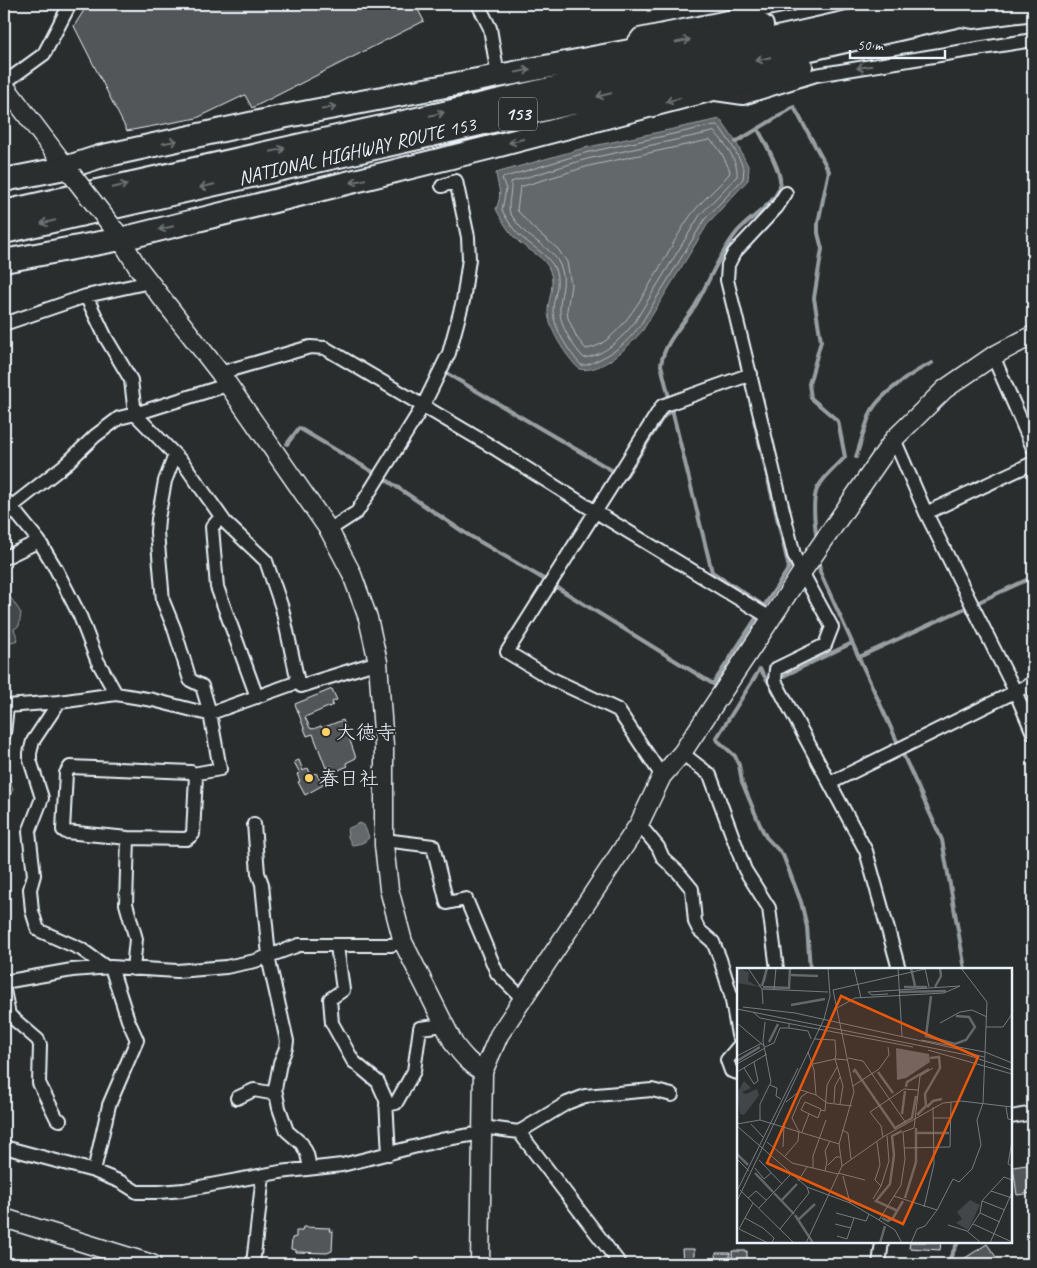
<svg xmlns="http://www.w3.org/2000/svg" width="1037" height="1268" font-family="Caveat,'Klee One',sans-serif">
  <rect width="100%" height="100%" fill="#2a2d2e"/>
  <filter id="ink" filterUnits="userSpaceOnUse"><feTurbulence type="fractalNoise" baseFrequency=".02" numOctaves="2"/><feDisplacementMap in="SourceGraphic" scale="10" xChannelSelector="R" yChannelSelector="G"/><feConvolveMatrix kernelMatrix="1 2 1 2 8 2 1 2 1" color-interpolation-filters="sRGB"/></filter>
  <g filter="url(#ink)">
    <path fill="#424648" stroke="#959ca0" d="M4,588l17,25 -2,13 -5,3 4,11 -10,3 -4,-2z
      M4,769l3,1 6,19 -9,22z"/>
    <path fill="#63686b" stroke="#989fa3" d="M720,119l16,23 13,26 -1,12 -39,42 -66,108c-14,16 -41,44 -64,39 -13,-13 -32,-41 -31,-60 1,-13 7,-24 2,-38 -4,-13 -20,-20 -30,-28 -10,-9 -18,-22 -24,-34 7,-16 2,-20 0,-36l88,-25z
      M360,823l4,2 5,12c-3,6 -10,7 -17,8l-4,-8 -1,-8z"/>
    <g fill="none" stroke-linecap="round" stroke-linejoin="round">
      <path stroke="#b3bac0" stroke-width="1" d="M716,125l3,1 13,19 12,23 -1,11 -38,40 -66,108c-15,18 -22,24 -43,34 -5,2 -9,5 -15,4 -12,-13 -27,-36 -28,-54 0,-15 8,-25 2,-42 -5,-12 -20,-21 -30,-29 -10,-7 -18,-20 -23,-30l4,-21 -4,-11 83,-25z
        M714,132c10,8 25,31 23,44l-37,39 -66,108c-13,16 -29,32 -50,35 -10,-10 -24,-32 -24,-47 -1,-16 8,-28 0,-46 -6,-14 -22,-22 -33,-31 -7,-6 -12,-14 -17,-21 -3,-7 2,-22 1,-31l76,-23z
        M710,140c10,7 15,20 20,31l-1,3c-10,13 -24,23 -34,36 -28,33 -65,134 -109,139l-9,-11 -9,-20 -1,-8 4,-25 -4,-23 -9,-13 -25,-21 -16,-18 3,-23 69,-21z"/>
      <path stroke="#989fa3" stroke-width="4" d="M646,4l2,6 30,-6
        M758,129c6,12 25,44 22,56 -3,19 -32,33 -43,47 -18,22 -28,50 -42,74 -12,19 -31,36 -34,59l51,207 52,34
        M736,142l58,-35 35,64 -11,52v10l4,16 -8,49 7,43 -12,43 2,14 27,23 7,36c-9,10 -22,20 -28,32 -5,12 -2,38 0,51
        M446,373l179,105 37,-59 5,-6 6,-2
        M287,444l12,-16 89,53 77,52 72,42 176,109 76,-116 -35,-148
        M856,457c5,-15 9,-31 15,-45 8,-17 43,-41 61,-49
        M819,559l1,13 122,268 23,129
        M859,657l174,-80
        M810,969l-3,-42 -6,-25 -18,-47 -17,-18 -6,-12 -18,-43 -3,-17 -4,-9 -19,-17 44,-70 9,14 83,-40
        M947,1264l11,-22"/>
    </g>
    <path fill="#535759" stroke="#e8f1f8" d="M88,4h327l9,17 -172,87 -7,-13 -48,23 -70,13 -53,-105z
      M332,689l5,11 -5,2 1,3 -28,12 5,11 3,1 8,-3 1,2 21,-8 13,38 -10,5 2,3 -14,6 -2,-6 -6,2 -13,-34 -6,2 -12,-32z
      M299,760l4,11 5,-3 3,7 5,-2 7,12 -18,10 -7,-13 2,-1 -3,-7 3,-1 -6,-11z
      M1033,1164v29l-16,2 -4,-28z
      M303,1227l27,1 -1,3h4l-1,20 -5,2 -31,-1v-2l-5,-1 1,-11 4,-1v-6h6z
      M910,1242h31l-1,8 -31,-2z
      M987,1244l9,13 -11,7h-20l-3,-4z
      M682,1249h12v14h6v1h-17z
      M732,1251h15v13h-14z
      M716,1253h14v11h-13z"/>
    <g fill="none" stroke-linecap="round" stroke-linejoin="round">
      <g stroke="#e8f1f8" stroke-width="16">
        <path id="street" d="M478,4l12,24 8,48
          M626,52l13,-17 153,-31
          M4,83l40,-29 26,-50
          M715,94l28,4 73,-23 217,-35
          M786,193l-9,14 -43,46 -6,12 -1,15 67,275 8,17 30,55 -7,18 -49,24 -1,12 91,170 33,118
          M86,296l64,-14
          M4,324l82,-28 20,42 25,42 4,34 -16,4 -24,18 -29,28 -55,43
          M993,356l40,92
          M220,373l90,-26 15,1 166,98 105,66 176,107
          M227,385l-92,29 49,50 41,58 41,39 16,47 16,74
          M894,439l32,74 89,178 18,42
          M175,455l-10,26 -7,38 -1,13 6,69 11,27 16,52 12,6 8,27 10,56 -27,5
          M4,498l35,43 17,28 24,47 17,44 19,34 37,6 55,14 90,-32 3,4 77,-24
          M926,513l107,-50
          M221,517l-9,10 5,60 40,110
          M329,530l28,-18 66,-106 26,-53 14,-52 6,-42 -1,-22 -12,-56 -14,5
          M4,558l35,-17
          M59,702l-26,39 -3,12v7l12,38 -13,34 5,43 -4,14 2,22 6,19 43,19 25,18
          M4,734l3,-28 52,-4 57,-8
          M682,753l28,22 35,95 24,38 8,61
          M70,767l121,5 5,4 -3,58 -6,5 -59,-1 -62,-6 -3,-2 3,-57z
          M662,776l-44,-66 -68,-32 -43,-26 155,-246 89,-32
          M830,783l203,-100
          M254,824l4,49 4,11 8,82 17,75 -1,7 -6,15 -5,26 4,19 8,23 15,13 5,10 3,14
          M639,824l19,23 5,11 15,14 14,17 3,33 4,8 14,12 7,17 11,36 7,40
          M128,838l-2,66 10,35 -3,30
          M384,840l49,6 14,57 19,-4 31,74 26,26
          M337,946l6,44 -13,9 2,24 21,38 25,21 8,18 3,54
          M4,982l68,-12 39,-3 66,4 49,-4 29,-6 44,-16h92l12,-3
          M4,990l5,25 29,25 2,5 -1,38 18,36 3,1
          M738,1047l-11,13 4,11 7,2
          M237,1098l17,-8 22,4
          M386,1105l10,-2 18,-32 6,-43 25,-3
          M1011,1117l22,-4
          M482,1127l37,5 48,-29 18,-7 67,-6 20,5
          M519,1132l101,132
          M4,1147l90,24 27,11 16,10h22l25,-2 96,-18 62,-7 99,-25 41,-7
          M94,1171l15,-66 28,-65 -9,-20 -17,-53
          M253,1264l10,-89
          M879,1264l3,-22"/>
      </g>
      <g stroke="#e8f1f8" stroke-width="21">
        <path id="secondary" d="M4,85l68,90
          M115,230l22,36 83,107 109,157 22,42 17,46 10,44 6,84v99l5,44 14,53 51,102c9,12 16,20 29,28
          M4,1218l148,46
          M480,1264l3,-192 16,-37 140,-211 23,-48 20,-23 120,-181 92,-133 51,-50 48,-33 40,-21"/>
      </g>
      <g stroke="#e8f1f8" stroke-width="26">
        <path id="highway" d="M4,180l61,-12 34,-11 183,-40 480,-91
          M4,212l924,-208
          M4,232l956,-217 13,2 60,-8
          M4,261l117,-22 371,-92 309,-81"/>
      </g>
      <use href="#street" stroke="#2a2d2e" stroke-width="12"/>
      <use href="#secondary" stroke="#2a2d2e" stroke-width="18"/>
      <use href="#highway" stroke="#2a2d2e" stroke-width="22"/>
      <g stroke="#e8f1f8" stroke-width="21" stroke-linecap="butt">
        <path id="secondary-bridge" d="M72,175l39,50"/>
      </g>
      <use href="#secondary-bridge" stroke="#2a2d2e" stroke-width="18"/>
    </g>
    <defs><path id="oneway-shaft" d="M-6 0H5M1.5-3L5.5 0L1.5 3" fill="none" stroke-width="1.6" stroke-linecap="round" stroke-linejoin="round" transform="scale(1.25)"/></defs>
    <g stroke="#6c7275">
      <use href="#oneway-shaft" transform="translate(683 41) rotate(-11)"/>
      <use href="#oneway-shaft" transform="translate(763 59) rotate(167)"/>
      <use href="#oneway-shaft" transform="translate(864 67) rotate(171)"/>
      <use href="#oneway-shaft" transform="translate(523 71) rotate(-11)"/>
      <use href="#oneway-shaft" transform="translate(604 95) rotate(167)"/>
      <use href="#oneway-shaft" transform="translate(673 100) rotate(165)"/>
      <use href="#oneway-shaft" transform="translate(329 108) rotate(-11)"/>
      <use href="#oneway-shaft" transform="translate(437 114) rotate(-13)"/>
      <use href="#oneway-shaft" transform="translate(516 141) rotate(165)"/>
      <use href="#oneway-shaft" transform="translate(170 142) rotate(-12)"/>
      <use href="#oneway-shaft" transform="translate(278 150) rotate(-13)"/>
      <use href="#oneway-shaft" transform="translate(358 181) rotate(166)"/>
      <use href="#oneway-shaft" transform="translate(120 186) rotate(-13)"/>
      <use href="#oneway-shaft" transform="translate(207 186) rotate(167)"/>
      <use href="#oneway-shaft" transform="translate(48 222) rotate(167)"/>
      <use href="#oneway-shaft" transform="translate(166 228) rotate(166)"/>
    </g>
  </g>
  <g fill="#ffd166" stroke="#2a2d2e" stroke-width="2">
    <circle cx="326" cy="732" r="5"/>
    <circle cx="309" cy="778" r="5"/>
  </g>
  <g text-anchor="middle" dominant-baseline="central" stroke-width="4" stroke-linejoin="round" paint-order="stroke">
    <rect fill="#2a2d2e" stroke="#afb6bb" stroke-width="1" x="499" y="97.5" width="38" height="33" rx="4"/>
    <g font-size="19" font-weight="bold" fill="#e8f1f8">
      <text x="518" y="114">153</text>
    </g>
    <g font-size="20" fill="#e8f1f8" stroke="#2a2d2e">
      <text transform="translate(357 151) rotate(-13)">NATIONAL HIGHWAY ROUTE 153</text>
    </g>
    <g font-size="20" fill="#e8f1f8" stroke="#2a2d2e" text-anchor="start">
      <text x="336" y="732">大徳寺</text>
      <text x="319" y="778">春日社</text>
    </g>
  </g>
  <g transform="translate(737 968)">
    <rect width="275" height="275" fill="#2a2d2e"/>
    <path d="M0,0l12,4 -1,9 9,5 5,-3 6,-15 -2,13 -6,6 -23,-4zM7,113l7,7 -9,4 4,2 11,-5 2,6 -15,20 -4,-1 -3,-21zM233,232l10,5 -12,25 -12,-7 6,-4 -5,-7z" fill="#424648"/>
    <path d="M159,80l33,6 1,8 -24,16 -9,2z" fill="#63686b"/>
    <path fill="none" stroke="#63686b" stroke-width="2.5" d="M174,0l4,18M54,7l27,1M25,18l5,-18M26,19l26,1 1,-20M167,19h23M198,19l6,-11 -1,-8M162,24l47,-1M194,28l-5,40 29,8 11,-4 9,-13 -6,-10 -13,-1M54,37l34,-6M32,74l9,-18M0,93l23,-14M116,104l2,-2 40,58 17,-10 4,-22M141,104l15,21M169,119l1,-5 22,-13M190,139l6,-6 9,-2M165,146l3,-23M180,147l9,-9 -1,-12 15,-26 -1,-11 -9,1M179,165h33M0,186l11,11M18,205l18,19M37,225l20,21M168,230l11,-36v-34M44,233l16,-17M161,243l-22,-10 14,-17 4,-29 -2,-19 10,-5M58,247l18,28M145,250l6,3 5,-3 10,-17M61,252l17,-16M143,275l5,-17"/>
    <path fill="none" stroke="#767b7f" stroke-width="1" d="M11,0l14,21 1,15M117,0l7,30M161,0l4,68M188,0l4,19M25,21l66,3M37,21l2,-21M6,39l52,6 172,38M100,40l18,-10 89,-5 16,-7 -92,6 4,3 16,-1M0,41l230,46 45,15M16,44l7,6 153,29M0,55l27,23M203,55l20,-11 12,-2 15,7M249,59h17l9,-13M52,60l19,3 3,8M184,72l64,12 27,11M28,79l9,-4 6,-15h9v-4M191,82l84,24M71,84l6,18 2,25 11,8 25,3M228,84l19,5M0,88l25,-13M111,90l15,3 43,62M0,96l28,-16M76,96l22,-5 1,-5 -1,-14 -21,-1M7,100l10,16 4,-3 -4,-19M0,104l30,-18M33,117l7,3 -1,8 5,3M116,118l26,-17 10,-14 -1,-8M49,134l15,-12 15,5M68,134l16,7 -3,9 -17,-8zM97,135l1,-17 5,-9M103,136l3,-18 -8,-27 13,1M269,139l2,12 4,1M84,142l4,1 2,-26 10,-18M196,150h18M23,152v-16l11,-22 -8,-41 2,-19M0,156l23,-4 79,24M14,156l12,13M0,158l70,61 43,16 29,17 16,10 7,13M61,162l-6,-12 9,-21 7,-5M105,162l6,3 3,26M65,164l7,-18M146,169l-2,-11 -11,-14 34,-23 14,1M275,173l-4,23 4,2M30,174l25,21 46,11M140,174l3,23 -5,15 6,6 8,-25 -2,-25M46,179l1,-21M167,180l46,-1 1,-45M48,188l13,-15 1,-11M0,191l12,12M22,192l23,24M91,197l8,-8h4M105,198l-3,-22 15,-52 -21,-102 92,-21M18,200l9,11 7,-6M76,200v-12l13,-36M88,203l2,-10 -2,-10 5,-10M101,205l27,7M106,208l7,27M61,213l9,-14M3,222l54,53M0,223l61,-123M254,223l13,-14 8,3M157,228l43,14M11,230l8,-7 10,9M136,231l8,-13M0,233l87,-182 6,-23 -2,-28M245,233l23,9M16,235l-14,26 29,14M187,239l10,-43 -1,-57M22,240l31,-33M99,245l30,8 3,-7M243,245l20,9M8,250l18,10 11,10 -2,5M142,252l22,-35 4,-26 -2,-27 11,-4 6,-52 13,-8M98,256l16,4M236,256l39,18M211,257l19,6 14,12M43,261l29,-36 -2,-6M231,263l12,-18 2,-12 9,-10 21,7M100,268l10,3 7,-21M69,275l36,-77 41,-29 60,-34 18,-2 51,6M174,275l6,-14 8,-3 12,-16 16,-31 6,3 13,-13 9,-24 -4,-25 6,-17 4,-101 -26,-34M253,275l22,-51"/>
    <path fill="#e8590c" fill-opacity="0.15" stroke="#e8590c" stroke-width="2.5" d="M104,28l137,61 -75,167 -136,-61z"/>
    <rect width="275" height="275" fill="none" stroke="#e8f1f8" stroke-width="2.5"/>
  </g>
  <rect width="1037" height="1268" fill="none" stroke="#2a2d2e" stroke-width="20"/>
  <rect x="10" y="10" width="1017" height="1248" fill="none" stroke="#e8f1f8" stroke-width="2" filter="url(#ink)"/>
  <path d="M850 50v8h95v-8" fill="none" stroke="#e8f1f8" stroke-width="2.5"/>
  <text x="857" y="50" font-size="15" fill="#e8f1f8" stroke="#2a2d2e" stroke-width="4" paint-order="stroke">50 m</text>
</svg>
